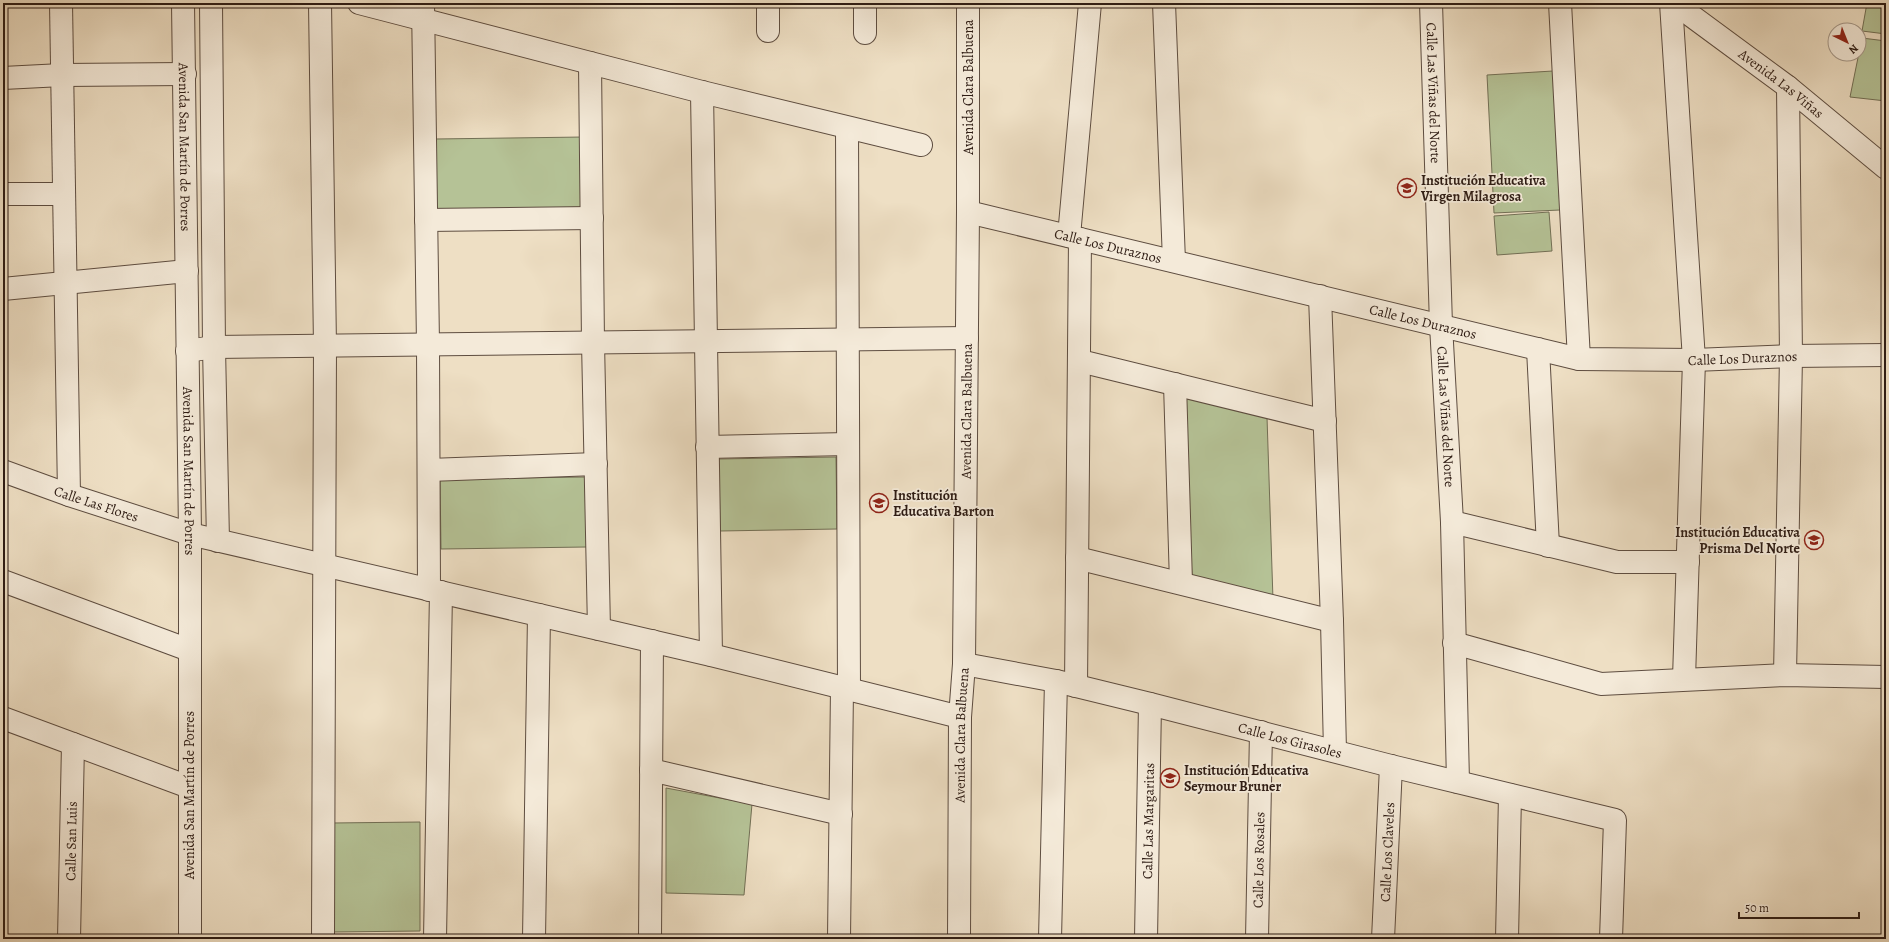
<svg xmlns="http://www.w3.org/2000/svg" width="1889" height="942" font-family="Alegreya,serif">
  <rect width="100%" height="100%" fill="#eedfc4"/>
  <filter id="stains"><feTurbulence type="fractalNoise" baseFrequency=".005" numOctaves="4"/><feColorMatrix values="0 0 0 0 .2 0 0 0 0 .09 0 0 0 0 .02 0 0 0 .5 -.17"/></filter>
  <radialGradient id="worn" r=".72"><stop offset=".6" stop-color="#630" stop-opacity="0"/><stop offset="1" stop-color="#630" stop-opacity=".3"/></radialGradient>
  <path fill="#b5c296" stroke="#726f55" d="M1867,3h19v31l-24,-3z
    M1862,38l24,3v60l-36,-4z
    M1553,71l7,139 -66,3 -7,-138z
    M584,137v72l-148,2 -1,-72z
    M1549,212l3,39 -55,4 -3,-39z
    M1184,394l83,23 6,183 -81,-21z
    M836,457l1,72 -117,2 -1,-72z
    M586,477l1,70 -146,2 -1,-70z
    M666,788l86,16 -8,91 -78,-2z
    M420,822v109l-87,1 -1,-109z"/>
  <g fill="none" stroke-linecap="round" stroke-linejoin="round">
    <g stroke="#5e4d40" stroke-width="24">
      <g id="minor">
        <path d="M61,3l8,492"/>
        <path id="s1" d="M183,3l7,531v405"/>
        <path d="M211,3l3,344 4,194"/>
        <path d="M320,3l5,343 -2,593"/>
        <path d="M359,3l343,89 219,53"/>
        <path d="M423,3l5,341 1,246"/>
        <path d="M768,3v28"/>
        <path d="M865,3v30"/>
        <path d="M1164,3l10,258"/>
        <path id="s2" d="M1431,3l10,322 11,197 6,260"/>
        <path d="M1560,3l19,356"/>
        <path d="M1671,3l23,357 -10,319"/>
        <path id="s3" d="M1674,3l114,84 98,81"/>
        <path d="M590,63l3,279 6,287"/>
        <path d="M3,78l59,-3 123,-1"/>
        <path d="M702,92l9,563"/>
        <path d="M847,128l2,561"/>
        <path d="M3,194h61"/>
        <path id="s4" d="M968,212l611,147 115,1 97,-4 95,-1"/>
        <path d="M426,220l166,-2"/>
        <path d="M1069,236l21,-233"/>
        <path d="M3,289l184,-18"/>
        <path d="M1320,296l12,325 3,130"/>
        <path d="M1538,349l10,197"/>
        <path d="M187,351l27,-4 753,-9"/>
        <path d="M1080,361l245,60"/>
        <path d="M1175,384l6,199"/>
        <path d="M707,447l141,-3"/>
        <path d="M429,470l167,-6"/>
        <path id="s5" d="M3,471l66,24 121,39 521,121 249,62"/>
        <path d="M1452,522l165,40h71"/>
        <path d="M1077,558l255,63"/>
        <path d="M3,581l186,69"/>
        <path d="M1454,643l147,41 184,-9 101,2"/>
        <path id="s6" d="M964,664l92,17 94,23 241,62 224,54 -4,119"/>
        <path d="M1785,675l6,-319 -3,-269"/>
        <path d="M1076,686l4,-447"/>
        <path d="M3,718l186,69"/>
        <path d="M651,770l190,44"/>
        <path id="s7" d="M69,939l4,-195"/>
        <path d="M435,939l6,-347"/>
        <path d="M534,939l5,-324"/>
        <path d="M650,939l2,-298"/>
        <path d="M839,939l3,-251"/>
        <path id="s8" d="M959,939l1,-222 4,-53 4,-452v-209"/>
        <path d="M1050,939l6,-258"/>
        <path id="s9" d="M1146,939l4,-235"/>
        <path id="s10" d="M1257,939l4,-207"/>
        <path id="s11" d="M1383,939l8,-173"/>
        <path d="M1507,939l3,-144"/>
      </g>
    </g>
    <use href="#minor" stroke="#f4ead9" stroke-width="22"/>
  </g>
  <defs>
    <g id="school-ring" transform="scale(1)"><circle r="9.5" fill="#f4ead9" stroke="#8f2418" stroke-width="1.5"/><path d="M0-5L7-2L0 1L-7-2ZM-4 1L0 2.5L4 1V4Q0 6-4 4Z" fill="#8f2418"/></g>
  </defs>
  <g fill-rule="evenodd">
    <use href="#school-ring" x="1407" y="188"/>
    <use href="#school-ring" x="879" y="503"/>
    <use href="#school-ring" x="1814" y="540"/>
    <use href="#school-ring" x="1170" y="778"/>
  </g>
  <g text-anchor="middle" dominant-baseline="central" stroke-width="3.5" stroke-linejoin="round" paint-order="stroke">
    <g font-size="14" fill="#2e1c14" stroke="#f4ead9">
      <text stroke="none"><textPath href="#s3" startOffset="134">Avenida Las Viñas</textPath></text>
      <text transform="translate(968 87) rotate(-90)">Avenida Clara Balbuena</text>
      <text stroke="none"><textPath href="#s2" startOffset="90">Calle Las Viñas del Norte</textPath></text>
      <text stroke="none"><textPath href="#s1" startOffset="144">Avenida San Martín de Porres</textPath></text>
      <text stroke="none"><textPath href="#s4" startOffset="144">Calle Los Duraznos</textPath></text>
      <text stroke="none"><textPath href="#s4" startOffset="468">Calle Los Duraznos</textPath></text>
      <text stroke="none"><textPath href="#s4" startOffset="792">Calle Los Duraznos</textPath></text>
      <text stroke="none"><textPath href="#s8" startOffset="528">Avenida Clara Balbuena</textPath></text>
      <text stroke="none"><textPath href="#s2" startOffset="414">Calle Las Viñas del Norte</textPath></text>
      <text stroke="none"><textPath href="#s1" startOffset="468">Avenida San Martín de Porres</textPath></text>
      <text stroke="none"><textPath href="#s5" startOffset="99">Calle Las Flores</textPath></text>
      <text stroke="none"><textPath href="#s8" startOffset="204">Avenida Clara Balbuena</textPath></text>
      <text stroke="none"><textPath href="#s6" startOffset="335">Calle Los Girasoles</textPath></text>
      <text transform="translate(189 795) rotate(-90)">Avenida San Martín de Porres</text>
      <text stroke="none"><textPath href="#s9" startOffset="118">Calle Las Margaritas</textPath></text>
      <text stroke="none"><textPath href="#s7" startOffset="98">Calle San Luis</textPath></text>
      <text stroke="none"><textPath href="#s11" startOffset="87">Calle Los Claveles</textPath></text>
      <text stroke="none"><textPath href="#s10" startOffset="79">Calle Los Rosales</textPath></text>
    </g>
    <g font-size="14" font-weight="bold" fill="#2e1c14" stroke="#f4ead9" text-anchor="start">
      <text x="1421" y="180">Institución Educativa<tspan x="1421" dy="16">Virgen Milagrosa</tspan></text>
      <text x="893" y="495">Institución<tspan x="893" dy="16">Educativa Barton</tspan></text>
      <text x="1800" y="532" text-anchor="end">Institución Educativa<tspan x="1800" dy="16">Prisma Del Norte</tspan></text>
      <text x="1184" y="770">Institución Educativa<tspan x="1184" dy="16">Seymour Bruner</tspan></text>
    </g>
  </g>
  <rect width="1889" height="942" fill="none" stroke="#eedfc4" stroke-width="16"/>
  <rect x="4" y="4" width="1881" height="934" fill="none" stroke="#2e1c14" stroke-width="2"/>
  <rect x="8" y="8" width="1873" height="926" fill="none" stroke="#2e1c14"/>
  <g transform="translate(1847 42) rotate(137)"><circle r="19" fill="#f4ead9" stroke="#a5988a"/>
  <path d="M0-3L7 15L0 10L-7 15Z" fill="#8f2418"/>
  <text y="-6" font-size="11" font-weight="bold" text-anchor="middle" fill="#2e1c14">N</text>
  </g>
  <path d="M1739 912v6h120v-6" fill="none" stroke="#2e1c14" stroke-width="2"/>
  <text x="1745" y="912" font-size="12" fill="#2e1c14" stroke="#f4ead9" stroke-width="3" paint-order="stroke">50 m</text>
  <rect width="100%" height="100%" filter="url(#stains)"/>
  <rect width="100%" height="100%" fill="url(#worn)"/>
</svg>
